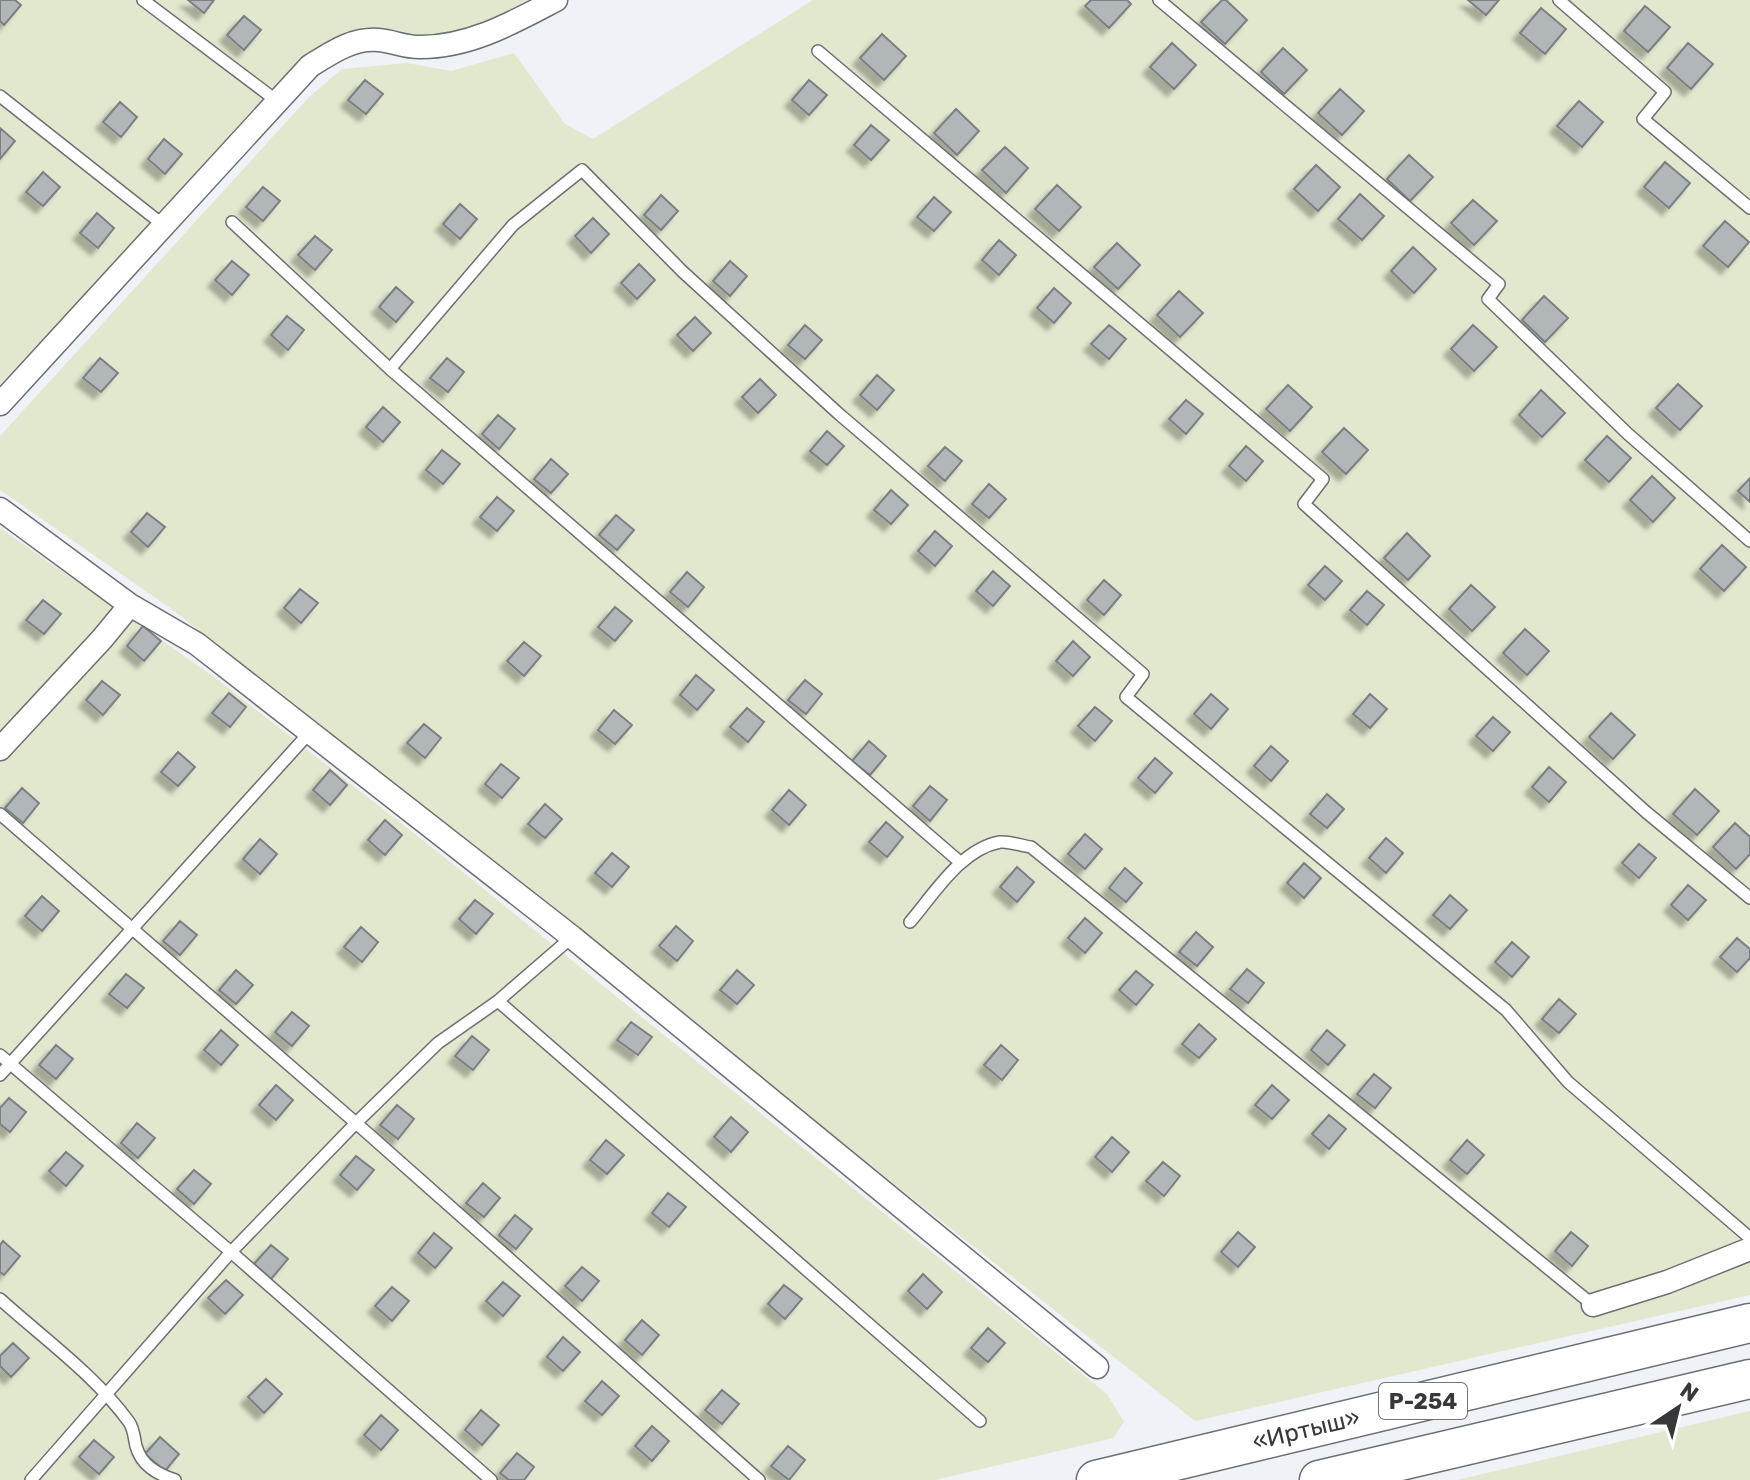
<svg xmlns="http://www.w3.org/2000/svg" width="1750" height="1480" font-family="Rubik,sans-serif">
  <defs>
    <filter id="shadow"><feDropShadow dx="-7" dy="7" stdDeviation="2" flood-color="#0004"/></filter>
  </defs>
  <rect width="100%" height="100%" fill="#eff3f7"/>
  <path fill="#e1e8ce" d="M0,0h528l-59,31 -38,8 -29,-8 -39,-4 -41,17 -322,340z
    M813,0h937v1295l-555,126 -424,-334 -598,-477 -173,-120v-54l309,-339 33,-28 65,-6 44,8 63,-18 51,71 28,15z
    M0,528l217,151 226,177 664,538 17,28 -11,16 -178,42h-935z
    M1750,1411v69h-293z"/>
  <path fill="#b1b6b9" stroke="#7c8084" stroke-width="2" filter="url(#shadow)" d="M0,0h15l6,5 -17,20 -4,-4z
    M188,0h26l-10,13z
    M1091,0h36l4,4 -22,24 -24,-22z
    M1222,0h4l21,20 -22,24 -24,-22z
    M1468,0h31l-13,15z
    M1645,6l25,21 -22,25 -24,-21z
    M1541,8l25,21 -21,25 -25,-21z
    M244,16l17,14 -17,20 -17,-15z
    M882,34l24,22 -22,24 -24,-22z
    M1172,43l24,22 -22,24 -24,-22z
    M1688,43l25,21 -22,25 -24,-21z
    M1283,48l24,22 -23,24 -23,-22z
    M365,80l18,14 -17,20 -18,-14z
    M809,80l18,15 -18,20 -17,-15z
    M1340,89l24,22 -22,24 -24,-22z
    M1579,101l24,21 -21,25 -25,-21z
    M120,102l17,15 -16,20 -18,-15z
    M956,109l23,22 -22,24 -23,-22z
    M871,125l18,15 -18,20 -17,-15z
    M0,128l15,13 -15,18z
    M164,139l18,15 -17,20 -17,-15z
    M1005,147l23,21 -22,25 -24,-23z
    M1409,155l24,22 -23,24 -23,-22z
    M1665,162l25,21 -21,25 -25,-21z
    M1316,165l24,22 -22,24 -24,-22z
    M43,172l17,15 -17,19 -17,-14z
    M1057,185l24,22 -22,24 -24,-22z
    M263,187l17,14 -17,20 -17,-14z
    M1360,194l24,22 -22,24 -24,-21z
    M661,195l17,16 -17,19 -17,-15z
    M934,197l17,15 -17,19 -17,-14z
    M1473,200l24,21 -23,24 -23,-22z
    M460,204l17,15 -17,20 -17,-15z
    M97,213l17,15 -16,20 -18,-15z
    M593,218l16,16 -18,19 -16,-17z
    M1725,221l24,21 -21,25 -25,-21z
    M315,236l17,14 -17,20 -17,-15z
    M999,240l17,15 -17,20 -17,-15z
    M1117,243l23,22 -22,24 -24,-22z
    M1413,247l23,22 -22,24 -23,-22z
    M232,261l17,14 -17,20 -17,-15z
    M730,261l17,15 -17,20 -17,-15z
    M639,264l16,16 -18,19 -16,-16z
    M396,287l17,15 -17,20 -17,-15z
    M1054,288l17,15 -17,20 -17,-15z
    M1179,291l24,22 -23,24 -23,-22z
    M1544,296l24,22 -23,24 -23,-22z
    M287,316l17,14 -16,20 -17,-15z
    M695,317l16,16 -18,18 -16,-16z
    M805,325l17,15 -17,19 -17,-14z
    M1109,325l17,14 -17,20 -18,-15z
    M1473,325l24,22 -23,24 -23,-22z
    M100,358l18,15 -17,19 -18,-14z
    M447,358l17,14 -16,20 -18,-14z
    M877,375l17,15 -17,20 -17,-15z
    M760,379l16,16 -18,18 -16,-16z
    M1678,384l24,22 -22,24 -24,-22z
    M1288,385l24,22 -22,24 -24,-22z
    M1541,390l24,23 -23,24 -23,-22z
    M1186,400l17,14 -17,20 -17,-15z
    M383,407l17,15 -17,20 -17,-15z
    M498,415l17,14 -16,20 -17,-15z
    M1344,428l24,22 -22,24 -24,-22z
    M827,431l17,15 -17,19 -17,-14z
    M1607,436l24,22 -22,24 -24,-22z
    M1246,446l17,15 -17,20 -17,-15z
    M945,447l17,14 -17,20 -17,-15z
    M442,450l18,14 -17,20 -17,-14z
    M551,459l17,15 -17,19 -17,-14z
    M1652,476l23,22 -22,24 -23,-22z
    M1750,478v24l-12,-11z
    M989,484l17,15 -17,19 -17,-14z
    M891,490l17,15 -17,19 -17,-14z
    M497,497l17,14 -17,20 -17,-14z
    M147,513l18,14 -17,20 -17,-15z
    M616,515l18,15 -17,20 -18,-15z
    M935,531l17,15 -17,20 -17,-15z
    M1407,533l23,23 -22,24 -24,-22z
    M1722,545l24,22 -22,24 -24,-22z
    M1325,566l17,15 -17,19 -17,-15z
    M993,571l17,15 -17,20 -17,-15z
    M687,572l17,15 -16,20 -18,-15z
    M1104,580l17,15 -17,20 -17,-15z
    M1471,585l24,22 -23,24 -23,-22z
    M300,589l18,14 -17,20 -17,-15z
    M1367,591l17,14 -17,20 -17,-15z
    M43,600l18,14 -17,20 -18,-14z
    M615,607l17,14 -17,20 -17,-14z
    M143,626l18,15 -17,20 -17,-15z
    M1525,629l24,22 -22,24 -24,-22z
    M1073,641l17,16 -17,19 -17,-15z
    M524,642l17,14 -17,20 -17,-15z
    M696,675l18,15 -17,20 -17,-15z
    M805,680l17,14 -16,20 -18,-14z
    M102,681l18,14 -17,20 -17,-15z
    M229,693l17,14 -16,20 -18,-14z
    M1211,694l17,15 -17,20 -17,-15z
    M1370,694l17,15 -17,19 -17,-14z
    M1095,707l17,14 -17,20 -17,-15z
    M747,708l17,14 -16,20 -18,-15z
    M614,710l18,15 -17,19 -17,-14z
    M1611,713l24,22 -22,24 -24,-22z
    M1493,717l17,15 -17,19 -17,-15z
    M424,724l17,14 -16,20 -18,-15z
    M869,741l17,15 -16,19 -18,-14z
    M1271,746l17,15 -17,20 -17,-15z
    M178,752l17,15 -17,19 -17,-14z
    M1155,758l17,15 -17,20 -17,-15z
    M501,764l18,14 -17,20 -17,-14z
    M1549,767l17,15 -17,20 -17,-15z
    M330,770l17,15 -17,20 -17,-15z
    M930,786l17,14 -17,21 -17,-15z
    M22,788l17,15 -16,20 -18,-15z
    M1695,789l24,22 -22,24 -24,-21z
    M789,790l17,15 -17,20 -17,-15z
    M1327,794l17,15 -17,19 -17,-14z
    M545,804l17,15 -17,19 -17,-14z
    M385,820l17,15 -17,20 -17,-15z
    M886,822l17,15 -16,20 -18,-15z
    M1735,823l15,14v17l-14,15 -23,-22z
    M1085,834l17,15 -17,20 -17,-15z
    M1386,838l17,15 -17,20 -17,-15z
    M260,839l17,15 -17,20 -17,-15z
    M1639,844l17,14 -17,20 -17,-15z
    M612,853l17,14 -17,20 -17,-14z
    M1304,863l17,15 -17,20 -17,-15z
    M1017,867l17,15 -17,20 -17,-15z
    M1125,868l17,15 -16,19 -17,-14z
    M1688,885l18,15 -18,20 -17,-15z
    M1450,895l17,15 -17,19 -17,-14z
    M42,896l17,15 -17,20 -17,-15z
    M475,900l18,14 -17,20 -17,-15z
    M1085,918l17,15 -17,20 -17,-15z
    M180,921l17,14 -17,20 -17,-14z
    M676,926l17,15 -16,20 -18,-15z
    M361,927l17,15 -16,20 -18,-15z
    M1196,932l17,15 -16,19 -18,-14z
    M1737,938l13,11v9l-13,14 -17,-15z
    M1512,942l17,15 -17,20 -17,-15z
    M1247,969l17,14 -16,20 -18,-14z
    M236,970l17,15 -17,19 -17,-14z
    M737,970l17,15 -17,19 -17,-14z
    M1136,971l17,14 -17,20 -17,-15z
    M126,974l18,14 -17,20 -18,-14z
    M1559,999l17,15 -17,19 -17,-14z
    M292,1012l17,14 -17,20 -17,-14z
    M631,1022l21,15 -14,18 -21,-15z
    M1199,1024l17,15 -17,19 -17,-14z
    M221,1030l17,15 -17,20 -17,-15z
    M1327,1030l18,15 -17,20 -17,-15z
    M472,1036l17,14 -16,20 -18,-14z
    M56,1045l17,14 -17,20 -17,-14z
    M1001,1045l17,15 -16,20 -18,-15z
    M1374,1074l17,14 -16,20 -18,-14z
    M276,1085l17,15 -17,20 -17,-15z
    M1272,1085l17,15 -17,19 -17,-14z
    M9,1098l17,14 -16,20 -10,-8v-16z
    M397,1105l17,14 -16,20 -18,-14z
    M1329,1115l17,14 -17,20 -17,-15z
    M731,1117l17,15 -17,20 -17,-15z
    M137,1123l18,15 -17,20 -17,-15z
    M1112,1137l17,15 -17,20 -17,-15z
    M606,1140l18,15 -17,19 -17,-14z
    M1467,1140l17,15 -17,19 -17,-14z
    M66,1152l17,14 -17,20 -17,-15z
    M356,1156l18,14 -17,20 -17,-15z
    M1163,1162l17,14 -16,20 -18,-15z
    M194,1170l17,14 -17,20 -17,-15z
    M483,1183l17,15 -16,19 -18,-14z
    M668,1193l18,14 -17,20 -17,-14z
    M515,1215l17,14 -16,20 -17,-14z
    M1238,1232l17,15 -17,20 -17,-15z
    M1571,1232l17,14 -16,20 -17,-15z
    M434,1233l18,15 -17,20 -17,-15z
    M3,1241l17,15 -16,19 -4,-3v-27z
    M271,1245l17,14 -17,20 -17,-15z
    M582,1267l17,14 -17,20 -17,-15z
    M923,1274l19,18 -15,17 -19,-18z
    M226,1280l17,15 -18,19 -17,-16z
    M503,1282l17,14 -17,20 -17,-15z
    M784,1285l18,14 -17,20 -17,-15z
    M392,1287l17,14 -17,20 -17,-15z
    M642,1320l17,15 -17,20 -17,-15z
    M988,1328l17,15 -17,19 -17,-14z
    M563,1337l17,15 -17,19 -16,-14z
    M13,1343l16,15 -18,19 -11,-11v-10z
    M266,1379l16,15 -18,19 -16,-16z
    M602,1381l17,15 -17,19 -17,-14z
    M722,1390l17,14 -17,20 -17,-14z
    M481,1410l18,15 -17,20 -17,-15z
    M381,1415l17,15 -17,20 -17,-15z
    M652,1426l17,15 -17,20 -17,-15z
    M160,1437l19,17 -14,17 -20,-17z
    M94,1440l20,17 -15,17 -20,-17z
    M788,1446l17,14 -16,20 -18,-14z
    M517,1453l17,14 -10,13h-15l-9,-7z"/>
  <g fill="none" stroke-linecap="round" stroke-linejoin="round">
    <g stroke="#6b6f72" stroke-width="14">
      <path id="service" d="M143,0l134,101
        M1159,0l340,284 -11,15 140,135 122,107
        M1559,0l106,92 -22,27 107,89
        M818,51l505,428 -19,25 342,308 104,86
        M0,96l162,128
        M232,222l158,147 571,494
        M390,369l123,-144 69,-55 101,102 156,142 304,260 -17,23 380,313 62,72 182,156
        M0,814l356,309 403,357
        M910,922c24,-28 51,-73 90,-80 9,-1 22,4 31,5l562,458
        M498,1001l482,420
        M0,1055l231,197 260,228
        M0,1075l310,-343
        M0,1299c43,39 95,76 129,123 5,7 5,16 7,24 5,19 21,28 39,34
        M31,1480l200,-228 125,-129 82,-80 60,-42 74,-64"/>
    </g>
    <g stroke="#6b6f72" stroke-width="25">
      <path id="minor" d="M0,404l310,-338c21,-13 42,-28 68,-26 15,1 29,8 43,7 49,0 93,-25 135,-47
        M0,509l130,96 -28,34 -102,110
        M130,605l67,39 375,293 525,430
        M1593,1305l74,-23 83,-33"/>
    </g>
    <g stroke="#6b6f72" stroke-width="41">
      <g id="trunk">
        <path id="s1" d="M1096,1480l654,-157"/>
        <path d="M1319,1480l431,-101"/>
      </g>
    </g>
    <use href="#service" stroke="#fff" stroke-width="11"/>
    <use href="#minor" stroke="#fff" stroke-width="22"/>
    <use href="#trunk" stroke="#fff" stroke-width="38"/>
  </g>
  <g text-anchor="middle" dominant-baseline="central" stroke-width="6" stroke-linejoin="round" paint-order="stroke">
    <rect fill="#fff" stroke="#737475" stroke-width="2" x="1379" y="1383" width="88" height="36" rx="6"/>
    <g font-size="22" font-weight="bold" fill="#37383a">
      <text x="1423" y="1401">Р-254</text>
    </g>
    <g font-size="24" fill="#37383a" stroke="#fff">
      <text stroke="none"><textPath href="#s1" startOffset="216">«Иртыш»</textPath></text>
    </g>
  </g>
  <g transform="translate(1678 1408) rotate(35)" stroke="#ffffff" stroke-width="6" paint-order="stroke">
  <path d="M0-6L14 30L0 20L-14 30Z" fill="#37383a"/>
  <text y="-12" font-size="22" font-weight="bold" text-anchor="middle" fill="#37383a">N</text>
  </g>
</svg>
